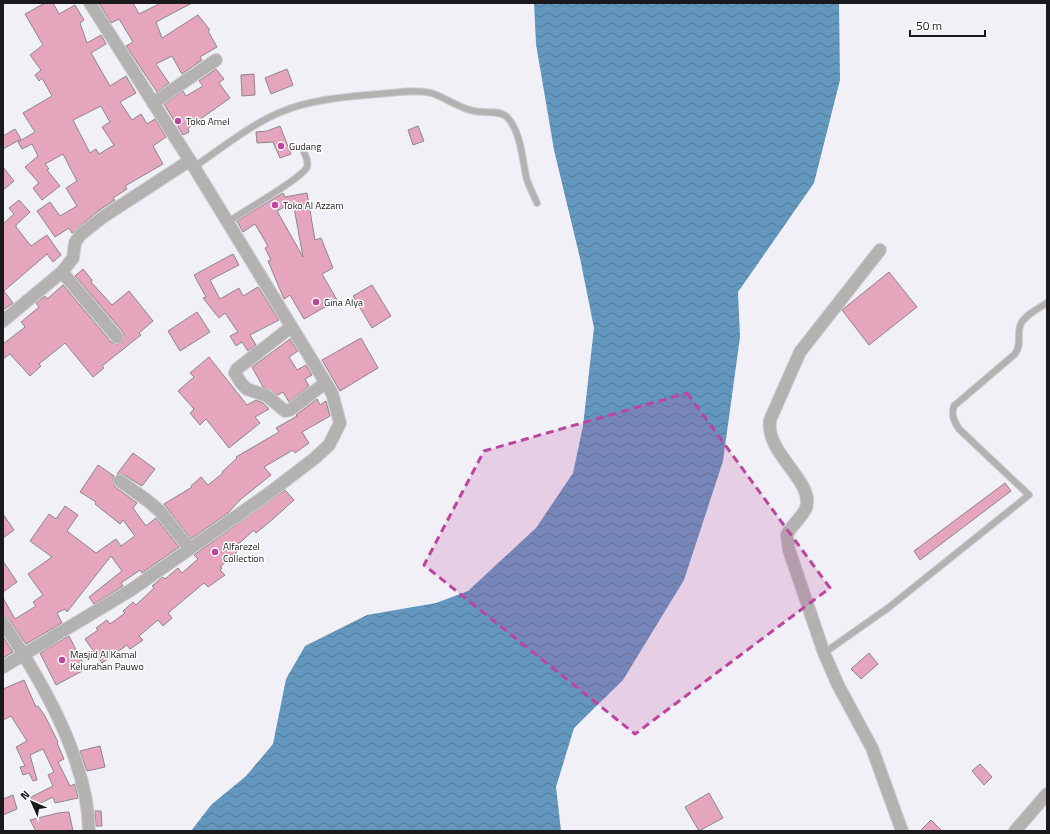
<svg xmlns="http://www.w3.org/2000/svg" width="1050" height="834" font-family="'Titillium Web',sans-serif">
  <defs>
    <pattern id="water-waves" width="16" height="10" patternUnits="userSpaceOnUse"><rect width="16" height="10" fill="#6497be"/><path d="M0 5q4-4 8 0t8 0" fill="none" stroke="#527a9a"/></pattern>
  </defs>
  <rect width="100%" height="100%" fill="#f0f0f6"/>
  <path fill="url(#water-waves)" d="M534,3h305l1,77 -26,103 -76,109 2,45 -17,124 -39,119 -61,100 -49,48 -18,59 5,44h-370l20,-26 35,-29 27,-32 13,-65 19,-33 62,-31 69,-12 32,-12 68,-63 37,-55 10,-47 11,-98 -14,-70 -26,-108 -18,-106z"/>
  <path fill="#e5a5bc" stroke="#8e8689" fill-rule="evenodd" d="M45,3h8l6,11 16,-9 9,15 -4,3 7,20 14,-8 5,9 -15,9 19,33 16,-10 10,17 -16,9 12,18 9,-6 6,10 8,-5 11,18 -13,9 10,18 -38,22 2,3 -14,9 2,2 -17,11 -26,22 -3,-5 -14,9 -18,-26 13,-9 10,14 17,-10 -11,-18 11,-7 -14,-27 -18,10 4,5 -2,1 13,16 -18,14 -9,-12 6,-5 -14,-16 13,-11 -6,-12 -10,5 -4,-7 17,-10 -12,-19 29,-17 -10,-18 -3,3 -4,-6 6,-5 -11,-15 13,-10 -18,-31zM101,106l9,16 -8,5 12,18 -15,9 -3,-5 -6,4 -17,-33z
    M99,3h34l6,11 22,-11h31l-36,19 6,16 36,-23 12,15 -2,1 9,16 -17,10 2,3 -20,14 -10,-18 -16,8 13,19 -12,9 -31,-46 7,-4 -14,-23 -8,4z
    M216,69l8,10 -5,4 11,15 -42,30 1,4 -6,3 -19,-31 19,-13 3,5 17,-10 -4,-5z
    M287,69l6,16 -22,9 -6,-16z
    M254,74l1,21 -13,1 -1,-21z
    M280,126l11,28 -11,4 -7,-16 -16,1 -1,-11 11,-1z
    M418,126l6,15 -11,4 -5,-15z
    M15,129l6,10 -18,10v-13z
    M3,167l11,14 -11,9z
    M283,193l2,4 22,-4 8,47 6,-2 12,30 -11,6 15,26 -33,19 -14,-24 -6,4 -16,-38 3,-1 -6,-12 3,-2 -13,-22 -12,8 -6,-11zM293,202l10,55 -26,-46z
    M19,200l11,12 -14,13v2l15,19 16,-11 14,20 -8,7 -6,-8 -43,37 9,12 -10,7v-86l11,-10 -5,-6z
    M233,254l6,11 -29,15 10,19 19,-11 4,8 15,-9 21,33 -29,15 6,10 -8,6 -6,-9 -6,4 -6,-10 8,-4 -13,-19 -6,5 -16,-20 3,-1 -12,-22z
    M83,269l9,11 -1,2 21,23 17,-14 24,30 -14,12 2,2 -39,31 2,2 -11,9 -28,-34 -26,21 2,2 -11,10 -20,-22 -7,5v-15l22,-17 -4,-5 18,-15 -3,-4 9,-7 2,3 16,-14 48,57 7,2 4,-2 2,-6 -1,-4 -48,-56z
    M889,272l28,35 -48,38 -27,-35z
    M372,285l19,31 -19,12 -19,-32z
    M197,312l13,20 -30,19 -12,-20z
    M361,338l17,30 -38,23 -18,-31z
    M290,339l8,12 -9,6 8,13 9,-5 6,10 -7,4 4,7 -20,16 -6,-10 -5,3 -15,-8 -11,-20z
    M209,357l38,48 9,-5 7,3 6,6 -14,8 5,6 -31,25 -23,-29 -6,6 -10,-12 4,-4 -16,-18 16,-14 -4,-4z
    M317,399l3,6 6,-4 4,15 -28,16 7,11 -14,10 -2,-3 -29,17 7,8 -31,25 -12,13 -37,26 -27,-35 28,-17 -1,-1 10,-9 7,8 15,-12 -1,-1 15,-14 -1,-1 43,-25 -3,-4 21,-12 -1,-1z
    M133,453l22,16 -13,17 -18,-11 -7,-1z
    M98,465l16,11 -1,5 2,6 22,16 -4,5 13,18 10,-8 23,29 -37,26 -2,-3 -19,13 2,3 -29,18 -5,-7 33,-26 -11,-15 -44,56 -2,-3 -8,4 5,10 -36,21 -17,-25 -6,-3v-18l12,21 21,-13 -3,-4 10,-7 -15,-21 24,-17 -22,-16 19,-27 7,5 9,-13 13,9 -11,16 29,22 20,-14 5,7 14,-10 -12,-16 -3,4 -25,-20 1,-2 -16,-10z
    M1005,483l6,8 -91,69 -6,-9z
    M285,490l9,10 -21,19 -17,14 -2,-3 -19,17 3,4 -18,16 2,1 -2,2 5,5 -17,12 -4,-4 -36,30 4,5 -9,8 -5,-6 -19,16 4,4 -13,9 -3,-4 -25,18 -17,-24 13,-9 -2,-2 11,-8 3,4 15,-11 -2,-2 10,-9 3,3 18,-17 -2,-2 11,-9 2,2 13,-11 4,5 16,-14 -4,-4z
    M3,514l11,16 -11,8z
    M3,561l14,21 -14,10z
    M69,636l17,33 -30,16 -16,-32z
    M3,637l10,15 -10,6z
    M869,653l9,11 -17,15 -10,-10z
    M24,680l12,27 2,-1 7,10 13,26 -1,1 7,16 -6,3 12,24 5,-2 3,14 -23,5 -2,-6 -18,9 -4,-9 22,-11 -5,-11 6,-3 -11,-23 -13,6 7,25 -4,1 -4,-8 -6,2 -3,-8 5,-1 -9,-19 11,-6 -16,-25 -8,4v-31z
    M100,746l5,21 -18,4 -7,-20z
    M980,764l12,13 -8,8 -12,-14z
    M709,793l14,25 -24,13 -14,-24z
    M13,795l4,14 -14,6v-16z
    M95,811h6l1,15h-6z
    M69,812l4,19h-37l-6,-11 28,-7z
    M931,820l11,11h-22z"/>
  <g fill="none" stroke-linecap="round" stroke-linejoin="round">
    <g stroke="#ceced3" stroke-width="8">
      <path id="lane" d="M194,167c25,-17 59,-44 87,-55 30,-13 65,-15 98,-18 16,-1 36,-5 52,-1 13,4 25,13 39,17 10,4 29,-1 37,7 15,16 15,44 20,63 3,8 7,16 10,23
        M227,223c13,-10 76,-45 80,-56 2,-5 -1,-10 -3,-15
        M824,653l64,-45 141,-113 -70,-66c-5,-8 -8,-14 -5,-23l61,-52c7,-9 2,-18 5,-28 3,-10 19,-18 27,-23"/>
    </g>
    <g stroke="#ceced3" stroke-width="14">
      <path id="street" d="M153,103l63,-43
        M880,250l-80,102 -30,68c-5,34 45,61 36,88 -4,10 -15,17 -19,27l2,15 35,103 14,32 34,63 30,83
        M62,272l55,65
        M3,321l59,-49 11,-14 2,-15 5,-8 23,-18 86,-56
        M291,327l-54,42 -2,4 6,10 6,6 20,7 18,15 5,-1 35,-27
        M120,481l28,20 12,10 29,37
        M3,623c39,58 85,137 86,208
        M3,667l128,-77 137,-96 47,-36 14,-13 11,-22 -8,-30 -138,-226 -104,-164
        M1015,831l32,-37"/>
    </g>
    <use href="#lane" stroke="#b4b2b0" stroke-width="6"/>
    <use href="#street" stroke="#b4b2b0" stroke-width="12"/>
  </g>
  <path fill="#bc469e" fill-opacity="0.2" stroke="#bc469e" stroke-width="3" stroke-dasharray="8 5" stroke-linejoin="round" d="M687,393l143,195 -195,146 -211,-169 60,-114z"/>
  <g fill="#bc469e" stroke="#fff" stroke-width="1.5">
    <circle cx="178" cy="121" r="4"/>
    <circle cx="281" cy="146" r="4"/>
    <circle cx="275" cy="205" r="4"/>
    <circle cx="316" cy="302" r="4"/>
    <circle cx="215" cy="552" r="4"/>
    <circle cx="62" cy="660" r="4"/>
  </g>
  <g text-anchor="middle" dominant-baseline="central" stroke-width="3" stroke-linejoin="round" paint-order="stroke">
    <g font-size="10" fill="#1a1a1c" stroke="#fff" text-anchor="start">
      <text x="186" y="121">Toko Amel</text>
      <text x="289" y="146">Gudang</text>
      <text x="283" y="205">Toko Al Azzam</text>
      <text x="324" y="302">Gina Alya</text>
      <text x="223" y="546">Alfarezel<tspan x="223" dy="12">Collection</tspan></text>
      <text x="70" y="654">Masjid Al Kamal<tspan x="70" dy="12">Kelurahan Pauwo</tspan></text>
    </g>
  </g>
  <rect width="1050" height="834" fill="none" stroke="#1a1a1c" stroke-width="8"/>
  <g transform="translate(32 802) rotate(315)" stroke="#ffffff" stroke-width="3" paint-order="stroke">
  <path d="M0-3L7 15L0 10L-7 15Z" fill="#1a1a1c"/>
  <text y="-6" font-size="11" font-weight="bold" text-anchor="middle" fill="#1a1a1c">N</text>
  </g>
  <path d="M910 30v6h75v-6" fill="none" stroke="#1a1a1c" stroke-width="2"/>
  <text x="916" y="30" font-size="12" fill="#1a1a1c" stroke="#ffffff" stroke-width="3" paint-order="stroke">50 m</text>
</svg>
